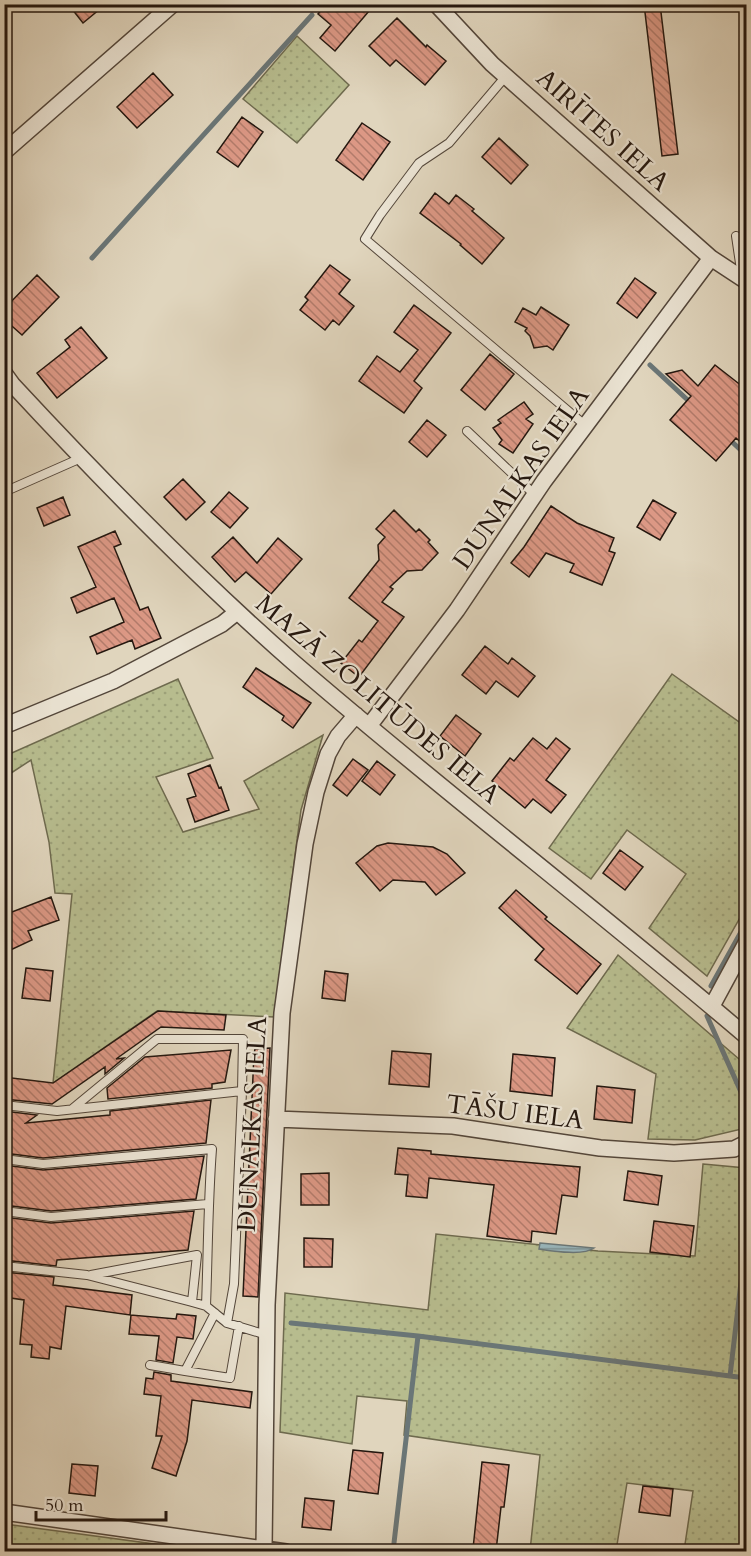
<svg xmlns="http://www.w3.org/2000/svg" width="751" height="1556" font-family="Cardo,serif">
  <defs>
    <pattern id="grass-dots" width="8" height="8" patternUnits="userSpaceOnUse" patternTransform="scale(1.5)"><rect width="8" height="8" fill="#b7bc8e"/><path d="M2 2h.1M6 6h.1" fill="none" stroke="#9da179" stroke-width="1.8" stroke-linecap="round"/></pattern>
    <pattern id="water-rules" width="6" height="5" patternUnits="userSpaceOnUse" patternTransform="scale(1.5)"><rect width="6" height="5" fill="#99b6bc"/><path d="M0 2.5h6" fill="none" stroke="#7d9397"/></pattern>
    <pattern id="building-back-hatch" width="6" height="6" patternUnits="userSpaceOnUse" patternTransform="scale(1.5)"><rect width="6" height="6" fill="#dc9885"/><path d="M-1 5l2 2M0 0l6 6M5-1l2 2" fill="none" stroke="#b27b6b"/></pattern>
  </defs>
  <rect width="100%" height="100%" fill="#e0d5bd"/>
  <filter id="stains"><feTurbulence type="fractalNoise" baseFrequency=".00333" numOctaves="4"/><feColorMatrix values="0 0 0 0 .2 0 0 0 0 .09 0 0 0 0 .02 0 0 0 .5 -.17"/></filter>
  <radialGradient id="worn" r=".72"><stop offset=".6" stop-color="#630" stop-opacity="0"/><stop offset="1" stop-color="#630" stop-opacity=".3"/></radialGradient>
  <path fill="url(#grass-dots)" stroke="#6e6a4e" stroke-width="1.5" d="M297,36l52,49 -52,58 -54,-44z
    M672,674l74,53v180l-39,69 -58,-48 37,-54 -59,-44 -36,49 -42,-31z
    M178,679l35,79 -57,19 27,55 76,-23 -15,-28 79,-46 -22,75 -27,207 -117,-6 -104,72 19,-189 -17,-1 -6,-51 -18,-82 -26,17v-21z
    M618,955l128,110v63l-51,12 -47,-1 8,-65 -89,-46z
    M703,1164l43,4v383h-62l9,-60 -66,-8 -11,68h-86l10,-96 -136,-20 3,-34 -50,-5 -5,48 -72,-12 5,-139 143,17 8,-76 162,17 97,5z
    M5,1524l172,23 -1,4h-171z"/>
  <path fill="url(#water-rules)" stroke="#6a7677" stroke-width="1.5" d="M540,1243l54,5c-11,8 -41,3 -55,1z"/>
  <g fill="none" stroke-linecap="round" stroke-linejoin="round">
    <path stroke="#6a7677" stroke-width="5" d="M92,258l220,-243
      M650,365l43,40
      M728,438l18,17
      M711,986l35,-63
      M707,1016l34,76 5,18
      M745,1248l-15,128 16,2
      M291,1323l127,13
      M394,1543l24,-207 312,40"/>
  </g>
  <path fill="url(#building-back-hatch)" stroke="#24170f" stroke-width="1.5" d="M68,4h38l-23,19z
    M326,4h49l-40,47 -15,-13 11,-13 -13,-11z
    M644,4h16l18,150 -16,2z
    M397,18l29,29 1,-2 19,16 -21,24 -29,-25 -6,6 -21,-20z
    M153,73l20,22 -36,33 -20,-21z
    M242,117l21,15 -25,35 -21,-15z
    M362,123l28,19 -27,38 -27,-20z
    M499,138l29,27 -17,19 -29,-27z
    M435,193l14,11 7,-9 18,14 -2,2 32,27 -22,26 -22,-19 1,-1 -41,-31z
    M330,265l20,15 -11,14 15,12 -15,19 -6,-5 -8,10 -25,-20 8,-10 -3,-3z
    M37,275l22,22 -37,38 -18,-16v-10z
    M635,278l21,15 -19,25 -20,-15z
    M414,305l37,28 -37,48 8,7 -18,25 -45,-32 18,-25 23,16 18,-22 -24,-18z
    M541,307l28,18 -16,25 -6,-4 -13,2 -4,-12 -5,-5 2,-3 -12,-6 8,-14 13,7z
    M81,327l26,31 -50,40 -20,-25 33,-26 -5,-7z
    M490,354l24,20 -29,36 -24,-20z
    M715,365l32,25v58l-11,-10 -20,23 -46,-41 21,-24 -25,-22 16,-4 16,16z
    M524,402l9,12 -7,5 7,5 -20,29 -14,-9 3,-4 -9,-12 8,-5 -3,-3z
    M427,420l19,15 -19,22 -18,-15z
    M183,479l22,23 -19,18 -22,-23z
    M229,492l19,16 -18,20 -19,-16z
    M63,497l7,18 -26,11 -7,-18z
    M653,500l23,13 -16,27 -23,-13z
    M551,506l26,17 37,15 -5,13 6,2 -13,32 -32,-13 4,-8 -28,-11 -17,24 -18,-14 13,-16z
    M394,510l22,22 3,-3 11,11 -2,2 10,11 -16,17 -15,1 -17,16 3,2 -11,13 22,15 -45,60 -18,-14 18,-23 3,2 16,-21 -29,-23 30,-38 -1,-15 7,-8 -9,-8z
    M115,531l6,13 -7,3 26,63 8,-3 13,31 -26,11 -3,-9 -35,14 -7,-17 34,-15 -10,-24 -37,15 -6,-15 25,-11 -18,-40z
    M233,537l24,26 21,-25 24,21 -31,35 -25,-22 -11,10 -23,-25z
    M485,646l23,18 4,-6 23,18 -17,21 -22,-16 -10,13 -24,-19z
    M256,668l55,35 -18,25 -11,-8 2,-4 -41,-29z
    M456,715l25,19 -16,22 -25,-20z
    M533,738l14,11 9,-11 14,11 -24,31 20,15 -15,18 -18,-14 -8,9 -33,-27 18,-23 4,3z
    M353,759l15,11 -21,26 -14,-11z
    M377,761l18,14 -15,20 -18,-14z
    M210,765l9,23 2,-1 8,23 -34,12 -8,-23 9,-3 -8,-22z
    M388,843l45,4 14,7 18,19 -29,22 -11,-13 -32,-2 -13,11 -24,-28 21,-17z
    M620,850l23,17 -18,23 -22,-17z
    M516,890l31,27 -2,2 56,45 -24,30 -42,-34 9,-11 -45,-41z
    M51,897l8,23 -31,11 4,9 -28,13v-38z
    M26,968l27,3 -3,30 -28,-3z
    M325,971l23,3 -3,27 -23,-3z
    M158,1011l68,4 -2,15 -63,-3 -45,32 8,-1 -19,16v-7l-53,37 -48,-5v-22l49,6z
    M270,1048l-12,249 -15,-1 11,-242 1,-5z
    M231,1050l-6,32 -13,2v4l-104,11 -1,-11 38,-31z
    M392,1051l39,3 -2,33 -40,-3z
    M513,1054l42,4 -3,38 -42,-5z
    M597,1086l38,4 -3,33 -38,-4z
    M211,1100l-5,43 -163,15 -39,-5v-42l33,4 -11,8 84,-8v-4z
    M398,1148l33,3v3l149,13 -3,30 -15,-2 -6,39 -24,-3 -1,11 -44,-6 7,-51 -65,-7 -2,20 -21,-2 2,-21 -13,-1z
    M204,1156l-8,43 -145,12 -47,-6v-40l39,5z
    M628,1171l34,5 -4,29 -34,-5z
    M329,1173v32h-28v-31z
    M194,1211l-6,39 -131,10 -1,6 -52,-6v-43l47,6z
    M654,1221l40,5 -4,31 -40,-5z
    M304,1238l29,1 -1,28h-28z
    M4,1272l50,5 -1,8 79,10 -2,20 -64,-9 -5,43 -11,-2 -1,12 -18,-2 1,-12 -12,-1 4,-44 -20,-3z
    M177,1314l19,2 -3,23 -16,-2 -4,26 -17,-3 3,-24 -30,-2 2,-19 45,4z
    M154,1372l17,3v6l81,11 -2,16 -58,-8 -5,41 -11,35 -24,-8 10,-32h-6l5,-40 -17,-2 2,-16 7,1z
    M353,1450l30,3 -5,41 -30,-4z
    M482,1462l27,3 -5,42h-3l-5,44 -23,-2z
    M72,1464l26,2 -3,30 -26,-3z
    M643,1486l30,3 -3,27 -31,-4z
    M305,1498l29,3 -3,29 -29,-3z"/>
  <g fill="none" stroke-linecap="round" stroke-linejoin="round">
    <g stroke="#53463a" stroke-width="10">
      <path id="lane" d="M506,76l-57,67 -30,20 -39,52 -15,24 221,187
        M736,236l6,41
        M467,431l68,64
        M4,492l77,-34
        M4,1105l53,6 185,-20 -8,193 -7,39
        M72,1109l85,-70h86l-1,52
        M4,1159l39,5 169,-15c-4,52 -4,104 -6,157
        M4,1211l47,6 157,-13
        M4,1266l83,9 105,27 14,4 21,17 40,12
        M91,1275l106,-20 -5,47
        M150,1365l35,6 30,-58
        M185,1371l45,7 9,-52"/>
    </g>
    <g stroke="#53463a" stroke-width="18">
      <path id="street" d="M436,4l56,60 219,194 35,23
        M4,152l169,-148
        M4,373l8,11c90,97 182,191 281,278 148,128 304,247 453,374
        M4,726l109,-45 109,-57 15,-12
        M369,726l88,-116 87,-129 167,-223
        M712,1006l34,-63
        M276,1119l177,7 147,22 74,5 60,-4 12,-6
        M4,1512l282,40
        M264,1548l3,-243 15,-292 23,-169 11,-52 12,-38 10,-18 18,-21"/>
    </g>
    <use href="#lane" stroke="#ebe4d4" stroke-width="8"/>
    <use href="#street" stroke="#ebe4d4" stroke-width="15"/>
  </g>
  <g text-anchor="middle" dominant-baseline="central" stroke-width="4.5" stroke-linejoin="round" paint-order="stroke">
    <g font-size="26" fill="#24170f" stroke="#ebe4d4">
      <text transform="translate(603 130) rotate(42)">AIRĪTES IELA</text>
      <text transform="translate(521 478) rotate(-55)">DUNALKAS IELA</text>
      <text transform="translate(378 699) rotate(40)">MAZĀ ZOLITŪDES IELA</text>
      <text transform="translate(515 1112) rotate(7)">TĀŠU IELA</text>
      <text transform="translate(252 1124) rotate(-87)">DUNALKAS IELA</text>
    </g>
  </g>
  <rect width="751" height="1556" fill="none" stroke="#e0d5bd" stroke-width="24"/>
  <rect x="6" y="6" width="739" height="1544" fill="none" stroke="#24170f" stroke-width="3"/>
  <rect x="12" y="12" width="727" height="1532" fill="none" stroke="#24170f" stroke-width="1.5"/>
  <path d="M36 1511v9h130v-9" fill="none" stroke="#24170f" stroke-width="3"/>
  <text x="45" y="1511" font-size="18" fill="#24170f" stroke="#ebe4d4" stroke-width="4.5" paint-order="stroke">50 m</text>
  <rect width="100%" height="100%" filter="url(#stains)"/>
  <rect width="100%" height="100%" fill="url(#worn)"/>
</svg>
